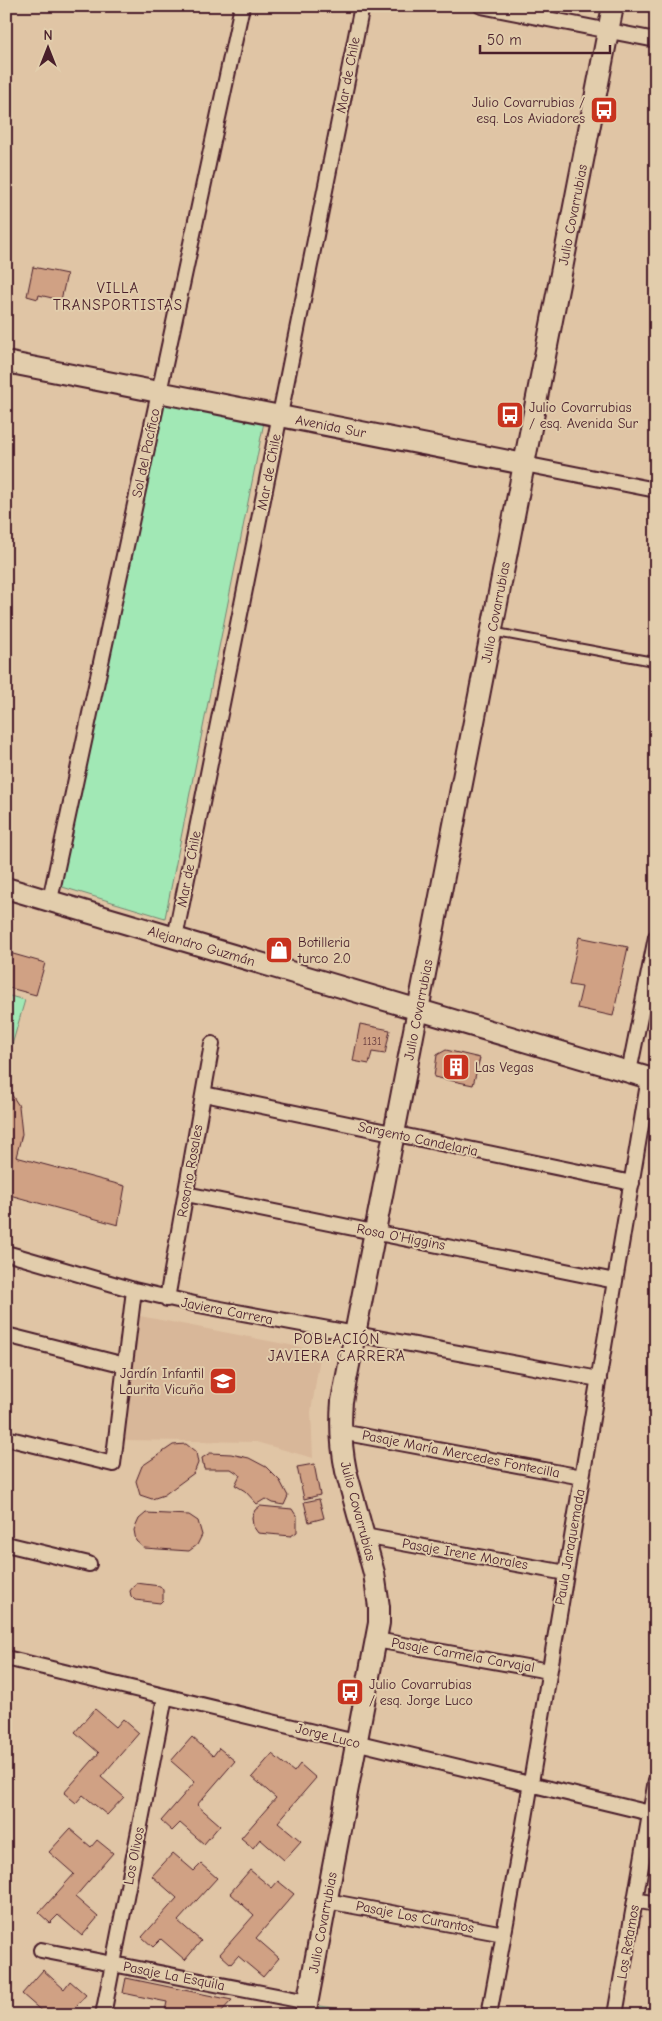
<svg xmlns="http://www.w3.org/2000/svg" width="662" height="2021" font-family="'Comic Neue',sans-serif">
  <rect width="100%" height="100%" fill="#e0c5a5"/>
  <filter id="ink" filterUnits="userSpaceOnUse"><feTurbulence type="fractalNoise" baseFrequency=".02" numOctaves="2"/><feDisplacementMap in="SourceGraphic" scale="10" xChannelSelector="R" yChannelSelector="G"/><feConvolveMatrix kernelMatrix="1 2 1 2 8 2 1 2 1" color-interpolation-filters="sRGB"/></filter>
  <g filter="url(#ink)">
    <path fill="#d8b799" d="M140,1316l181,35 -10,61 2,46 -57,-16 -134,-2z"/>
    <path fill="#a1e8b5" stroke="#768470" d="M164,397l101,20 -100,501 -106,-32z
      M6,995l19,5 -13,45 -6,-2z
      M320,2006l60,9h-61z"/>
    <path fill="#d0a184" stroke="#4a1f2b" d="M33,267l34,7 -6,26 -22,-5 -1,4 -11,-3z
      M579,937l49,10 -15,69 -36,-8 5,-21 -13,-2z
      M6,952l39,11 -9,32 -30,-8z
      M656,1023v36l-6,-1z
      M360,1024l30,6 -5,24 -13,-2 -3,12 -16,-3z
      M446,1050l34,8 -7,27 -39,-8 3,-22z
      M6,1086l13,20 3,28 -6,23 109,29 -7,39 -112,-31z
      M186,1444l10,8 2,11 -4,10 -30,22 -12,4 -12,-4 -4,-14 6,-15 31,-21z
      M210,1453l21,1 18,4 17,9 14,14 8,15 -4,9 -12,-2 -7,-4 -8,5 -12,-13 -10,-6 5,-10 -9,-6h-27l-2,-11z
      M314,1464l6,31 -16,4 -7,-32z
      M319,1499l5,19 -15,4 -5,-20z
      M260,1506l32,3 5,8v15l-6,4 -33,-3 -5,-7 -1,-9 3,-7z
      M146,1513l43,2 9,6 4,14 -5,10 -8,6 -45,-3 -8,-7 -2,-11 5,-11z
      M136,1583l24,3 3,4v10l-3,3 -25,-3 -4,-4 -1,-5z
      M95,1709l21,18 7,-8 16,14 -38,44 23,20 -17,18 -24,-20 -7,8 -12,-10 35,-40 -24,-21z
      M192,1737l21,19 6,-8 16,13 -38,44 23,20 -16,19 -24,-21 -8,8 -11,-10 34,-39 -24,-21z
      M272,1754l22,18 6,-8 16,14 -38,44 23,19 -17,19 -24,-21 -7,9 -12,-10 35,-40 -24,-21z
      M70,1829l21,18 6,-7 16,13 -38,44 23,20 -16,19 -24,-21 -8,8 -11,-10 35,-39 -25,-22z
      M173,1853l21,18 7,-7 16,14 -39,43 23,20 -16,19 -24,-21 -8,8 -11,-10 35,-39 -25,-22z
      M250,1870l22,18 6,-7 16,13 -38,44 23,20 -16,19 -25,-21 -7,8 -11,-10 34,-39 -24,-22z
      M43,1970l21,19 6,-8 16,14 -18,20h-22l-24,-21z
      M126,1978l106,22 -14,15h-54l3,-13 -44,-9z"/>
    <g fill="none" stroke-linecap="round" stroke-linejoin="round">
      <g stroke="#4a1f2b" stroke-width="11">
        <path id="lane" d="M494,632l162,30"/>
      </g>
      <g stroke="#4a1f2b" stroke-width="18">
        <path id="street" d="M481,6l175,34
          M524,464l132,26
          M50,900l192,-894
          M175,938l187,-932
          M629,1072l27,-135
          M204,1094l428,89
          M186,1194l429,87
          M6,1253l128,37 65,15 400,74
          M167,1299l45,-255
          M6,1335l119,30
          M341,1432l241,45
          M6,1438l107,26 21,-174
          M364,1536l202,37
          M6,1544l83,20
          M376,1640l173,31
          M6,1658l644,155
          M635,1900l21,4
          M327,1901l177,33
          M41,1950l267,52
          M103,2015l62,-318
          M489,2015l34,-185 126,-752
          M615,2015l41,-235"/>
      </g>
      <g stroke="#4a1f2b" stroke-width="24">
        <g id="secondary">
          <path id="s1" d="M6,362l518,102"/>
          <path id="s2" d="M6,888l650,192"/>
          <path id="s3" d="M305,2015l74,-392v-16l-5,-34 -28,-102c-5,-24 -6,-46 -4,-70l271,-1395"/>
        </g>
      </g>
      <use href="#lane" stroke="#e2cdac" stroke-width="7"/>
      <use href="#street" stroke="#e2cdac" stroke-width="14"/>
      <use href="#secondary" stroke="#e2cdac" stroke-width="20"/>
    </g>
  </g>
  <defs>
    <g id="bus-square" transform="scale(1.4375)"><rect x="-9" y="-9" width="18" height="18" rx="4" fill="#c8321e" stroke="#e2cdac"/><path d="M-5-6H5V4H4V6H2V4H-2V6H-4V4H-5ZM-3.5-4V0h7V-4ZM-3.5 1.2v1.5H-2V1.2ZM2 1.2v1.5H3.5V1.2Z" fill="#fff"/></g>
    <g id="shop-square" transform="scale(1.4375)"><rect x="-9" y="-9" width="18" height="18" rx="4" fill="#c8321e" stroke="#e2cdac"/><path d="M-5-2.5h2.3a2.7 3.5 0 0 1 5.4 0H5L5.5 6h-11ZM-1.5-2.5h3a1.5 2.3 0 0 0-3 0Z" fill="#fff"/></g>
    <g id="building-square" transform="scale(1.4375)"><rect x="-9" y="-9" width="18" height="18" rx="4" fill="#c8321e" stroke="#e2cdac"/><path d="M-4-6H4V6H1V3H-1V6H-4ZM-2.5-4.3h1.7v1.8h-1.7ZM.8-4.3h1.7v1.8H.8ZM-2.5-1h1.7V.8h-1.7ZM.8-1h1.7V.8H.8Z" fill="#fff"/></g>
    <g id="school-square" transform="scale(1.4375)"><rect x="-9" y="-9" width="18" height="18" rx="4" fill="#c8321e" stroke="#e2cdac"/><path d="M0-5L7-2L0 1L-7-2ZM-4 1L0 2.5L4 1V4Q0 6-4 4Z" fill="#fff"/></g>
  </defs>
  <g fill-rule="evenodd">
    <use href="#bus-square" x="604" y="110"/>
    <use href="#bus-square" x="510" y="415"/>
    <use href="#shop-square" x="279" y="950"/>
    <use href="#building-square" x="456" y="1067"/>
    <use href="#school-square" x="223" y="1381"/>
    <use href="#bus-square" x="350" y="1692"/>
  </g>
  <g text-anchor="middle" dominant-baseline="central" stroke-width="4" stroke-linejoin="round" paint-order="stroke">
    <g font-size="11" fill="#6c4041">
      <text x="372" y="1041">1131</text>
    </g>
    <g font-size="14" fill="#4a1f2b" stroke="#e2cdac">
      <text transform="translate(348 75) rotate(-79)">Mar de Chile</text>
      <text stroke="none"><textPath href="#s3" startOffset="1834">Julio Covarrubias</textPath></text>
      <text stroke="none"><textPath href="#s1" startOffset="331">Avenida Sur</textPath></text>
      <text transform="translate(146 453) rotate(-78)">Sol del Pacífico</text>
      <text transform="translate(269 472) rotate(-79)">Mar de Chile</text>
      <text stroke="none"><textPath href="#s3" startOffset="1429">Julio Covarrubias</textPath></text>
      <text transform="translate(189 869) rotate(-79)">Mar de Chile</text>
      <text stroke="none"><textPath href="#s2" startOffset="204">Alejandro Guzmán</textPath></text>
      <text stroke="none"><textPath href="#s3" startOffset="1024">Julio Covarrubias</textPath></text>
      <text transform="translate(418 1139) rotate(12)">Sargento Candelaria</text>
      <text transform="translate(190 1171) rotate(-80)">Rosario Rosales</text>
      <text transform="translate(401 1237) rotate(11)">Rosa O'Higgins</text>
      <text transform="translate(227 1311) rotate(11)">Javiera Carrera</text>
      <text transform="translate(461 1454) rotate(11)">Pasaje María Mercedes Fontecilla</text>
      <text transform="translate(358 1511) rotate(75)">Julio Covarrubias</text>
      <text transform="translate(570 1547) rotate(-80)">Paula Jaraquemada</text>
      <text transform="translate(465 1554) rotate(10)">Pasaje Irene Morales</text>
      <text transform="translate(463 1655) rotate(10)">Pasaje Carmela Carvajal</text>
      <text transform="translate(328 1736) rotate(14)">Jorge Luco</text>
      <text transform="translate(134 1856) rotate(-79)">Los Olivos</text>
      <text transform="translate(415 1917) rotate(11)">Pasaje Los Curantos</text>
      <text stroke="none"><textPath href="#s3" startOffset="94">Julio Covarrubias</textPath></text>
      <text transform="translate(628 1942) rotate(-80)">Los Retamos</text>
      <text transform="translate(174 1976) rotate(11)">Pasaje La Esquila</text>
    </g>
    <g font-size="14" fill="#4a1f2b" stroke="#e2cdac" text-anchor="start">
      <text x="585" y="102" text-anchor="end">Julio Covarrubias /<tspan x="585" dy="16">esq. Los Aviadores</tspan></text>
      <text x="529" y="407">Julio Covarrubias<tspan x="529" dy="16">/ esq. Avenida Sur</tspan></text>
      <text x="298" y="942">Botilleria<tspan x="298" dy="16">turco 2.0</tspan></text>
      <text x="475" y="1067">Las Vegas</text>
      <text x="204" y="1373" text-anchor="end">Jardín Infantil<tspan x="204" dy="16">Laurita Vicuña</tspan></text>
      <text x="369" y="1684">Julio Covarrubias<tspan x="369" dy="16">/ esq. Jorge Luco</tspan></text>
    </g>
    <g font-size="15" letter-spacing="1" fill="#4a1f2b" stroke="#e2cdac">
      <text x="118" y="288">VILLA<tspan x="118" dy="17">TRANSPORTISTAS</tspan></text>
      <text x="337" y="1339">POBLACIÓN<tspan x="337" dy="17">JAVIERA CARRERA</tspan></text>
    </g>
  </g>
  <rect width="662" height="2021" fill="none" stroke="#e2cdac" stroke-width="25"/>
  <rect x="12" y="12" width="637" height="1996" fill="none" stroke="#4a1f2b" stroke-width="2" filter="url(#ink)"/>
  <g transform="translate(48 48)" stroke="#e2cdac" stroke-width="4" paint-order="stroke">
  <path d="M0-4L9 19L0 12L-9 19Z" fill="#4a1f2b"/>
  <text y="-8" font-size="14" font-weight="bold" text-anchor="middle" fill="#4a1f2b">N</text>
  </g>
  <path d="M480 45v8h130v-8" fill="none" stroke="#4a1f2b" stroke-width="2.5"/>
  <text x="487" y="45" font-size="15" fill="#4a1f2b" stroke="#e2cdac" stroke-width="4" paint-order="stroke">50 m</text>
</svg>
